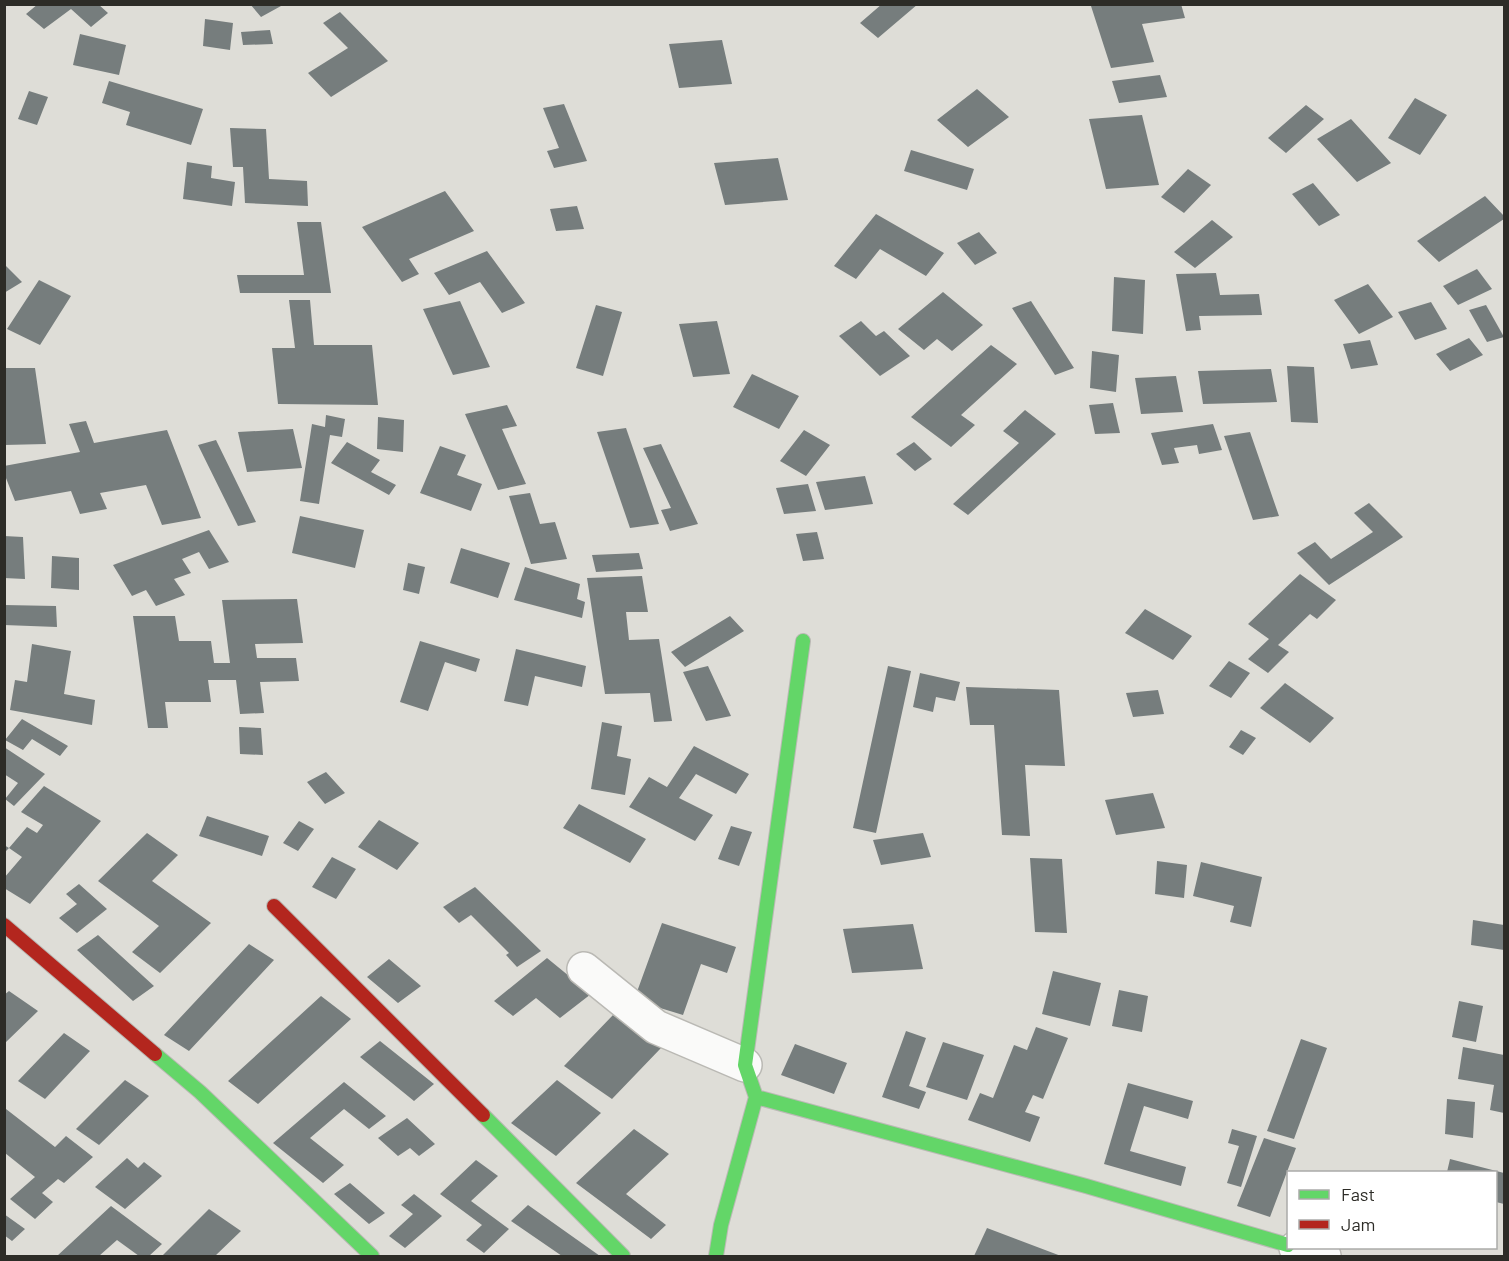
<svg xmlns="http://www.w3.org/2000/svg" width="1509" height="1261" font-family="Barlow,sans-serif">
  <rect width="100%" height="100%" fill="#deddd7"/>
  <path fill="#767d7d" d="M38,4h60l10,9 -17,14 -20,-18 -27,20 -18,-15z
    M250,4h30l1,2 -20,11z
    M882,4h36l-40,34 -18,-15z
    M1105,4h76l4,14 -43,6 12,38 -43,6 -20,-62z
    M340,12l48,49 -57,36 -23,-24 40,-25 -25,-25z
    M205,19l28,4 -3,27 -27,-4z
    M270,30l3,14 -30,1 -2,-13z
    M80,34l46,11 -7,30 -46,-10z
    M722,40l10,44 -53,4 -10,-44z
    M1160,75l7,22 -48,6 -7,-22z
    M109,81l94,28 -12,36 -65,-20 4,-13 -28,-9z
    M977,89l32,28 -41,30 -31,-27z
    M29,91l19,6 -11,28 -19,-6z
    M1415,98l32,17 -27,40 -32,-17z
    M564,104l23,57 -33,7 -7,-17 12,-3 -16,-40z
    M1306,105l18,14 -38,34 -18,-15z
    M1142,115l17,70 -53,4 -17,-70z
    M1351,119l40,44 -34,19 -40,-43z
    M230,128l36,1 3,50 38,2 1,25 -63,-3 -2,-36h-10z
    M911,150l63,19 -7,21 -63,-19z
    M778,158l10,42 -63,5 -11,-42z
    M187,162l25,4 -1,12 24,4 -3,24 -49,-7z
    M1188,169l23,16 -27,28 -23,-16z
    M1313,183l27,32 -21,11 -27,-32z
    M445,191l29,40 -65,28 10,15 -17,8 -40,-55z
    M1485,196l19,20v3l-65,43 -22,-21z
    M577,206l7,23 -28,2 -6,-22z
    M876,214l68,39 -18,23 -46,-27 -24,30 -22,-13z
    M1212,220l21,17 -38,31 -21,-16z
    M297,222h24l10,71h-91l-3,-18h67z
    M979,232l18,21 -22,12 -18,-22z
    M487,251l38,52 -23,10 -22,-31 -31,13 -15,-22z
    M4,264l18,18 -18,11z
    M1477,269l15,20 -34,16 -15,-19z
    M1216,273l4,22 39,-1 3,21 -63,1 2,14 -15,1 -10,-57z
    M1114,277l31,3 -2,54 -31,-3z
    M39,280l32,16 -31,49 -33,-16z
    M1368,284l25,33 -34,17 -25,-34z
    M943,292l40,33 -31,26 -15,-12 -13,11 -26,-21z
    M289,300h21l4,45h58l6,60 -100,-1 -6,-56h23z
    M460,301l30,66 -37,8 -30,-66z
    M1031,301l43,67 -19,7 -43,-67z
    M1431,302l16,27 -32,11 -17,-28z
    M596,305l26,7 -19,64 -27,-8z
    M1486,305l18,32 -17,5 -18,-32z
    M717,321l13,53 -37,3 -14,-53z
    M861,321l15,15 8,-5 26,25 -30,20 -41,-40z
    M1469,338l14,17 -33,16 -14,-17z
    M1370,340l8,25 -27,4 -8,-25z
    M991,345l26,19 -56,51 14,10 -24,22 -40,-30z
    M1092,351l27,4 -3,37 -26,-4z
    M1287,366l27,1 4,56 -27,-1z
    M4,368h31l11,76 -42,1z
    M1271,369l6,33 -74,2 -5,-33z
    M752,374l47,22 -20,33 -46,-22z
    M1176,376l7,36 -42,2 -6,-36z
    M1113,403l7,30 -25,1 -6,-29z
    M507,405l10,21 -15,3 24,55 -28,6 -33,-76z
    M1025,410l31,24 -88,81 -15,-11 66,-61 -16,-12z
    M326,415l19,4 -3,18 -12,-2 -11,69 -19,-3 12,-77 13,3z
    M378,417l26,3 -1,32 -26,-3z
    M86,421l8,22 73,-13 34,88 -39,7 -16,-40 -46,8 7,16 -27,5 -9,-23 -56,10 -11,-28v-7l76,-14 -11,-28z
    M1213,424l9,26 -23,4 -2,-9 -23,3 5,15 -17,2 -11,-32z
    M626,428l33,96 -29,4 -33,-96z
    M293,429l9,39 -55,4 -9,-40z
    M804,430l26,15 -24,31 -26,-15z
    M1250,432l29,84 -26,4 -29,-84z
    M216,440l40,82 -18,4 -40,-81z
    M347,442l33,18 -9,12 25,13 -7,10 -58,-32z
    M914,442l18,17 -17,12 -19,-17z
    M661,444l37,80 -28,7 -9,-21 10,-2 -28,-60z
    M440,446l26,9 -9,20 25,9 -11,27 -51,-18z
    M865,476l8,28 -48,6 -9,-28z
    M808,484l8,27 -32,3 -8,-26z
    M530,493l10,31 15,-2 12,37 -36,5 -22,-68z
    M1369,503l34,34 -74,48 -32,-32 18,-11 16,17 42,-27 -19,-19z
    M300,516l64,14 -9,38 -63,-15z
    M209,530l20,32 -20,7 -10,-17 -17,7 9,14 -17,6 11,16 -29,11 -10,-16 -14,6 -19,-31z
    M817,532l7,27 -21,2 -7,-27z
    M4,536l19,1 2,42 -21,-1z
    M461,548l49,15 -12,35 -48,-15z
    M639,553l4,16 -47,3 -4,-17z
    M52,556l27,2v32l-28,-2z
    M408,563l17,4 -6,27 -16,-4z
    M525,567l55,17 -3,15 8,3 -3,16 -68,-18z
    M1300,574l36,26 -19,19 -7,-5 -32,31 11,7 -21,21 -20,-14 21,-20 -21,-15z
    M642,576l6,36h-22l3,28 30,-1 13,82 -18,1 -4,-29 -45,1 -18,-116z
    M297,599l6,44 -48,1 2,14h39l3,23 -39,1 4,31 -24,1 -4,-34h-28l3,22h-46l3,26h-20l-15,-112h42l4,25h32l3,22h16l-8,-63z
    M4,605l52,1 1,21 -53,-2z
    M1145,609l47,27 -19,24 -48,-27z
    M730,616l14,15 -59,36 -14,-15z
    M420,641l60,18 -4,13 -31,-10 -17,49 -28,-9z
    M32,644l39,7 -7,43 31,6 -3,25 -82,-15 5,-30 12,2z
    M516,649l70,17 -4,21 -47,-11 -7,30 -24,-5z
    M1229,661l21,12 -19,25 -22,-12z
    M708,666l23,50 -25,5 -23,-49z
    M888,666l23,5 -35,162 -23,-5z
    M920,673l40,9 -5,19 -19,-4 -3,15 -20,-5z
    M1285,683l49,35 -24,25 -50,-35z
    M966,687l93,3 6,76 -40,-1 5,71 -28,-1 -8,-110h-24z
    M1158,690l6,24 -31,3 -7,-24z
    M22,719l46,27 -8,10 -28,-17 -9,11 -18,-10z
    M602,722l20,4 -5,30 14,3 -6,36 -34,-6z
    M239,727l22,1 2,27 -23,-1z
    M1241,730l15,8 -13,17 -14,-8z
    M694,746l55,28 -13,20 -40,-20 -17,24 34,17 -18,26 -66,-34 20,-30 18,10z
    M4,747l41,27 -31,32 -9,-7 13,-16 -14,-9z
    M326,772l19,21 -20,11 -18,-22z
    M44,786l57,35 -71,83 -26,-16v-10l18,-21 -13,-9 -5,5v-8l5,3 18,-21 10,6 6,-8 -22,-13z
    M1153,793l12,35 -49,7 -11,-35z
    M579,804l67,35 -16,24 -67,-35z
    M207,816l62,20 -7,20 -63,-20z
    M379,820l40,23 -22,27 -39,-23z
    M299,821l15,8 -16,22 -15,-8z
    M731,826l21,6 -13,34 -21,-7z
    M147,833l31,22 -26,26 59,42 -51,50 -28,-21 27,-26 -61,-45z
    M923,833l8,24 -50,8 -8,-25z
    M332,857l24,12 -20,30 -24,-12z
    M1030,858l32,1 5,74 -32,-1z
    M1157,861l30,4 -3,33 -29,-4z
    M1201,862l61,15 -11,50 -21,-5 4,-16 -41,-10z
    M79,884l28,25 -30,24 -18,-15 18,-14 -11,-10z
    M475,887l66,64 -24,16 -11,-12 3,-2 -38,-38 -12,8 -16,-16z
    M1473,920l31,5v25l-33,-5z
    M662,923l74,24 -9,26 -26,-9 -18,51 -49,-15z
    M913,924l10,45 -71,4 -9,-44z
    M98,935l56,51 -21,15 -56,-51z
    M249,944l25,16 -85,91 -25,-16z
    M547,958l44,36 -31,24 -24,-20 -23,18 -19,-15z
    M389,959l32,27 -23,17 -31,-26z
    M1053,971l48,12 -11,43 -48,-12z
    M1119,990l29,6 -6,36 -30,-6z
    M9,991l29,20 -34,33v-49z
    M321,996l30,23 -93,85 -30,-23z
    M1459,1001l24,5 -7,36 -24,-5z
    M613,1015l48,33 -49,51 -48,-33z
    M1036,1027l32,11 -25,61 -10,-4 -8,17 15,5 -10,25 -62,-22 12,-27 13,5 21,-53 13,5z
    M906,1031l20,7 -17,48 17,6 -7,17 -37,-12z
    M64,1033l26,18 -45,48 -27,-18z
    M1301,1039l26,9 -33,91 -27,-8z
    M380,1041l54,43 -20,17 -54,-44z
    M943,1042l41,13 -17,45 -41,-13z
    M795,1044l52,19 -13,31 -53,-19z
    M1463,1047l41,8v58l-14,-3 4,-25 -36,-6z
    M125,1080l24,16 -50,49 -23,-16z
    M557,1080l44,33 -45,43 -45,-33z
    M344,1082l42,34 -17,13 -25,-20 -34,29 34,27 -21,18 -50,-40z
    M1128,1083l65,18 -5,18 -44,-13 -14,45 56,16 -5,19 -77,-22z
    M1447,1099l28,3 -2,36 -28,-4z
    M6,1109l49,38 11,-11 27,21 -29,26 -6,-4 -16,14 11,9 -18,17 -25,-20 25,-22 -30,-24z
    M407,1118l28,26 -16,12 -9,-8 -12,8 -20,-18z
    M634,1129l35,25 -43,40 40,31 -15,14 -75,-56z
    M1232,1129l25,7 -16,51 -14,-4 12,-37 -11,-3z
    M1264,1138l32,10 -26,69 -33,-11z
    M127,1158l11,10 6,-6 18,14 -37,33 -30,-22z
    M1450,1159l54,14v31l-8,-2v-30h-49z
    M476,1160l22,16 -27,25 38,28 -25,24 -18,-13 16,-15 -42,-31z
    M350,1183l35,30 -16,11 -35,-30z
    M414,1194l28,22 -37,32 -16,-12 24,-22 -12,-9z
    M528,1205l72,51h-38l-51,-35z
    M111,1206l51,38 -13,12h-10l-22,-16 -18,16h-42z
    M209,1209l32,22 -26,25h-49l-3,-1z
    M4,1214l21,15 -13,12 -8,-6z
    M987,1228l74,28h-87z"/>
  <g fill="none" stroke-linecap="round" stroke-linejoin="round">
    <g stroke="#bab9b4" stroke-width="36">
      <path id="street" d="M584,969l72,58 89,38
        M1296,1248l28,8"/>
    </g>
    <g stroke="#bab9b4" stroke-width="16">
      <path id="fast" d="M155,1054l45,38 172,164
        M756,1097l330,89 202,59
        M483,1115l140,141
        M716,1256l5,-31 35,-128 -11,-32 58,-424"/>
    </g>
    <g stroke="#bab9b4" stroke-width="16">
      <path id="jam" d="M274,906l209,209
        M4,925l151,129"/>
    </g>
    <use href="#street" stroke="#fafaf9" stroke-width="33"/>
    <use href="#fast" stroke="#63d668" stroke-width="14"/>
    <use href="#jam" stroke="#b3261e" stroke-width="14"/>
  </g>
  <rect width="1509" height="1261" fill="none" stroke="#2d2c27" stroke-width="12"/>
  <rect x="1287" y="1171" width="210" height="78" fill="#ffffff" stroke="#ababa9" stroke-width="1.5"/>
  <rect x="1299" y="1190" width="30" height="9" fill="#63d668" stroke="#ababa9" stroke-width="1.5"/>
  <text x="1341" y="1201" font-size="18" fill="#2d2c27">Fast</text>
  <rect x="1299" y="1220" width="30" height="9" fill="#b3261e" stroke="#ababa9" stroke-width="1.5"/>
  <text x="1341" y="1231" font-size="18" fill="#2d2c27">Jam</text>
</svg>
